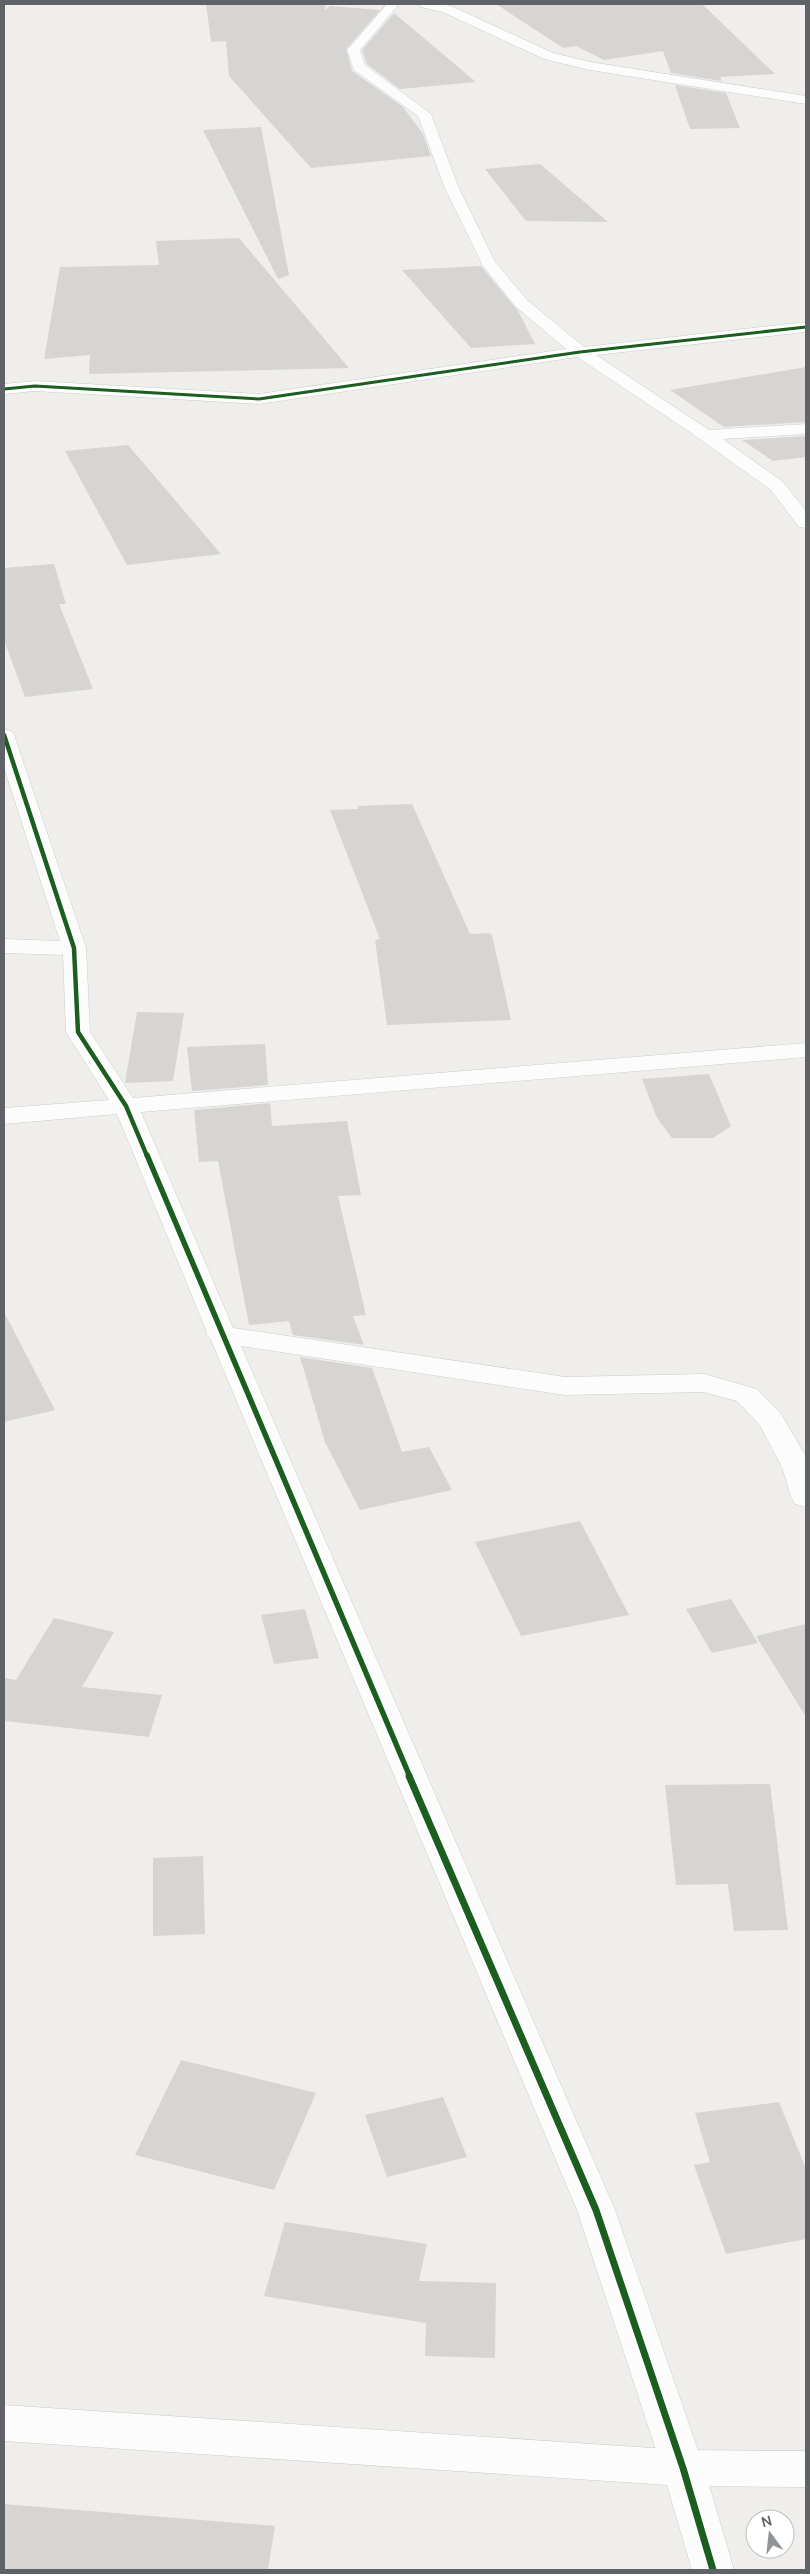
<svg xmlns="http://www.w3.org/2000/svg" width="810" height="2574" font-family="Manrope,sans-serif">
  <rect width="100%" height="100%" fill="#efeeea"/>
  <path fill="#d6d5d3" d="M206,4h119v6l5,-4 50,4 -34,39 6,22 51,36 20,27 8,22 -120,12 -82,-92 -3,-35 -15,1z
    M496,4h206l73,70 -55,3 2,4 -51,-8 -8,-22 -59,9 -28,-14 -13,2z
    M394,13l82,69 -76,7 -33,-25 -5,-14z
    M675,85l51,8 14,35 -50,1z
    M261,127l28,148 -11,4 -75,-149z
    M540,164l68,58 -82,-1 -41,-52z
    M239,238l110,130 -260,6 1,-19 -46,4 16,-92 99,-2 -3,-24z
    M481,266l37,45 17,33 -64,4 -69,-78z
    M806,367v55l-82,5 -54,-37z
    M806,436v21l-33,4 -31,-21z
    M128,445l93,109 -94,11 -62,-114z
    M54,564l12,40h-7l34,85 -68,8 -21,-57v-72z
    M412,804l58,130 20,-1 2,2 19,85 -124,5 -12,-85 5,-1 -50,-129 28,-1v-3z
    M137,1012l47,1 -11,68 -48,2z
    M265,1044l3,41 -76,6 -5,-44z
    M709,1074l22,52 -18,12h-41l-15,-20 -15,-39z
    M270,1103l2,23 75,-5 14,74 -23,1 28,119 -13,1 11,29 -71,-10 -4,-14 -40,4 -31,-164 -19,1 -5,-52z
    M4,1312l51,98 -51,12z
    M300,1357l72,11 30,84 27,-5 23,43 -92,20 -35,-68z
    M580,1521l49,94 -108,21 -46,-94z
    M731,1599l27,44 -46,10 -26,-44z
    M305,1609l14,49 -45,6 -13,-49z
    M54,1618l60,14 -32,55 80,8 -13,42 -145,-16v-43l12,2z
    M806,1624v93l-50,-81z
    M770,1784l18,146 -54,1 -6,-47 -52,1 -11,-100z
    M203,1856l2,78 -52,2v-78z
    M181,2060l135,33 -42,97 -139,-35z
    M443,2097l24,60 -80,20 -22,-62z
    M779,2102l27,67v70l-80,15 -32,-89 16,-3 -15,-49z
    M285,2222l142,22 -8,37 77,2 -1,75 -70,-2 1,-33 -162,-27z
    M4,2504l271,22 -7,44h-264z"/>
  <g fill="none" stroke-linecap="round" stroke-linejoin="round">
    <g stroke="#cbcccc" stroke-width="1">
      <path id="street" d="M387,4h12l-39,46 5,15 66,49 27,72 37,76 32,38 57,47 222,-25v10l-210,23 113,75 97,-6v10l-83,5 60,43 23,29v17l-7,-1 -28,-37 -84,-60 -110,-73 -318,47 -224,-13 -31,3v-10l31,-3 224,13 307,-45 -51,-43 -32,-40 -39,-80 -26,-70 -64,-46 -7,-20z
        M419,4h21l11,2 102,47 37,9 216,34v8l-216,-34 -46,-11 -101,-47 -22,-5z
        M4,729l7,2 3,4 72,213 4,84 43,66 673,-55v14l-665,55 92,216 332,49 139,-3 53,15 24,25 25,43v50l-11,-3 -4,-7 -9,-30 -23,-43 -22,-23 -34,-9 -138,3 -324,-49 374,864 89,258 30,102h-42l-30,-102 -85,-258 -366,-870 -5,-6 1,-2 -90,-218 -113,10v-16l105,-8 -43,-68 -3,-77 -59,-2v-14l56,2 -56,-174z"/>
    </g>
    <g stroke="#cacacb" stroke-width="1">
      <path id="secondary" d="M4,2405l679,45 123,1v36l-123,-1 -679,-45z"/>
    </g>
    <use href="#street" fill="#fdfcfc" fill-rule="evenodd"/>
    <use href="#secondary" fill="#fdfcfc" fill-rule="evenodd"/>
    <g stroke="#fff" stroke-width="5">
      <path id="cycleway-far3" d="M4,389l31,-3 224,13 321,-47 226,-25"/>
    </g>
    <g stroke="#fff" stroke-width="7">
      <path id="cycleway-far2" d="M4,735l70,213 4,84 48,74 21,50"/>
    </g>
    <g stroke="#fff" stroke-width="9">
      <path id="cycleway-far1" d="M147,1155l263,622"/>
    </g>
    <g stroke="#fff" stroke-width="10">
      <path id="cycleway" d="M409,1776l187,434 87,258 30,102"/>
    </g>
    <use href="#cycleway-far3" stroke="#1b5e20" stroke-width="3"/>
    <use href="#cycleway-far2" stroke="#1b5e20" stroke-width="4.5"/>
    <use href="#cycleway-far1" stroke="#1b5e20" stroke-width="5.5"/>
    <use href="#cycleway" stroke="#1b5e20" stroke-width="7"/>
  </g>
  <rect width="810" height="2574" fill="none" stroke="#5f6368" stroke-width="10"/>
  <g transform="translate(770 2534) rotate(345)"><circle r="24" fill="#ffffff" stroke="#bfc1c3"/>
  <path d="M0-4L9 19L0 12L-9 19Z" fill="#919496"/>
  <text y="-8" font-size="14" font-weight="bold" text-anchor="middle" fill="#5f6368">N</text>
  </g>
</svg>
